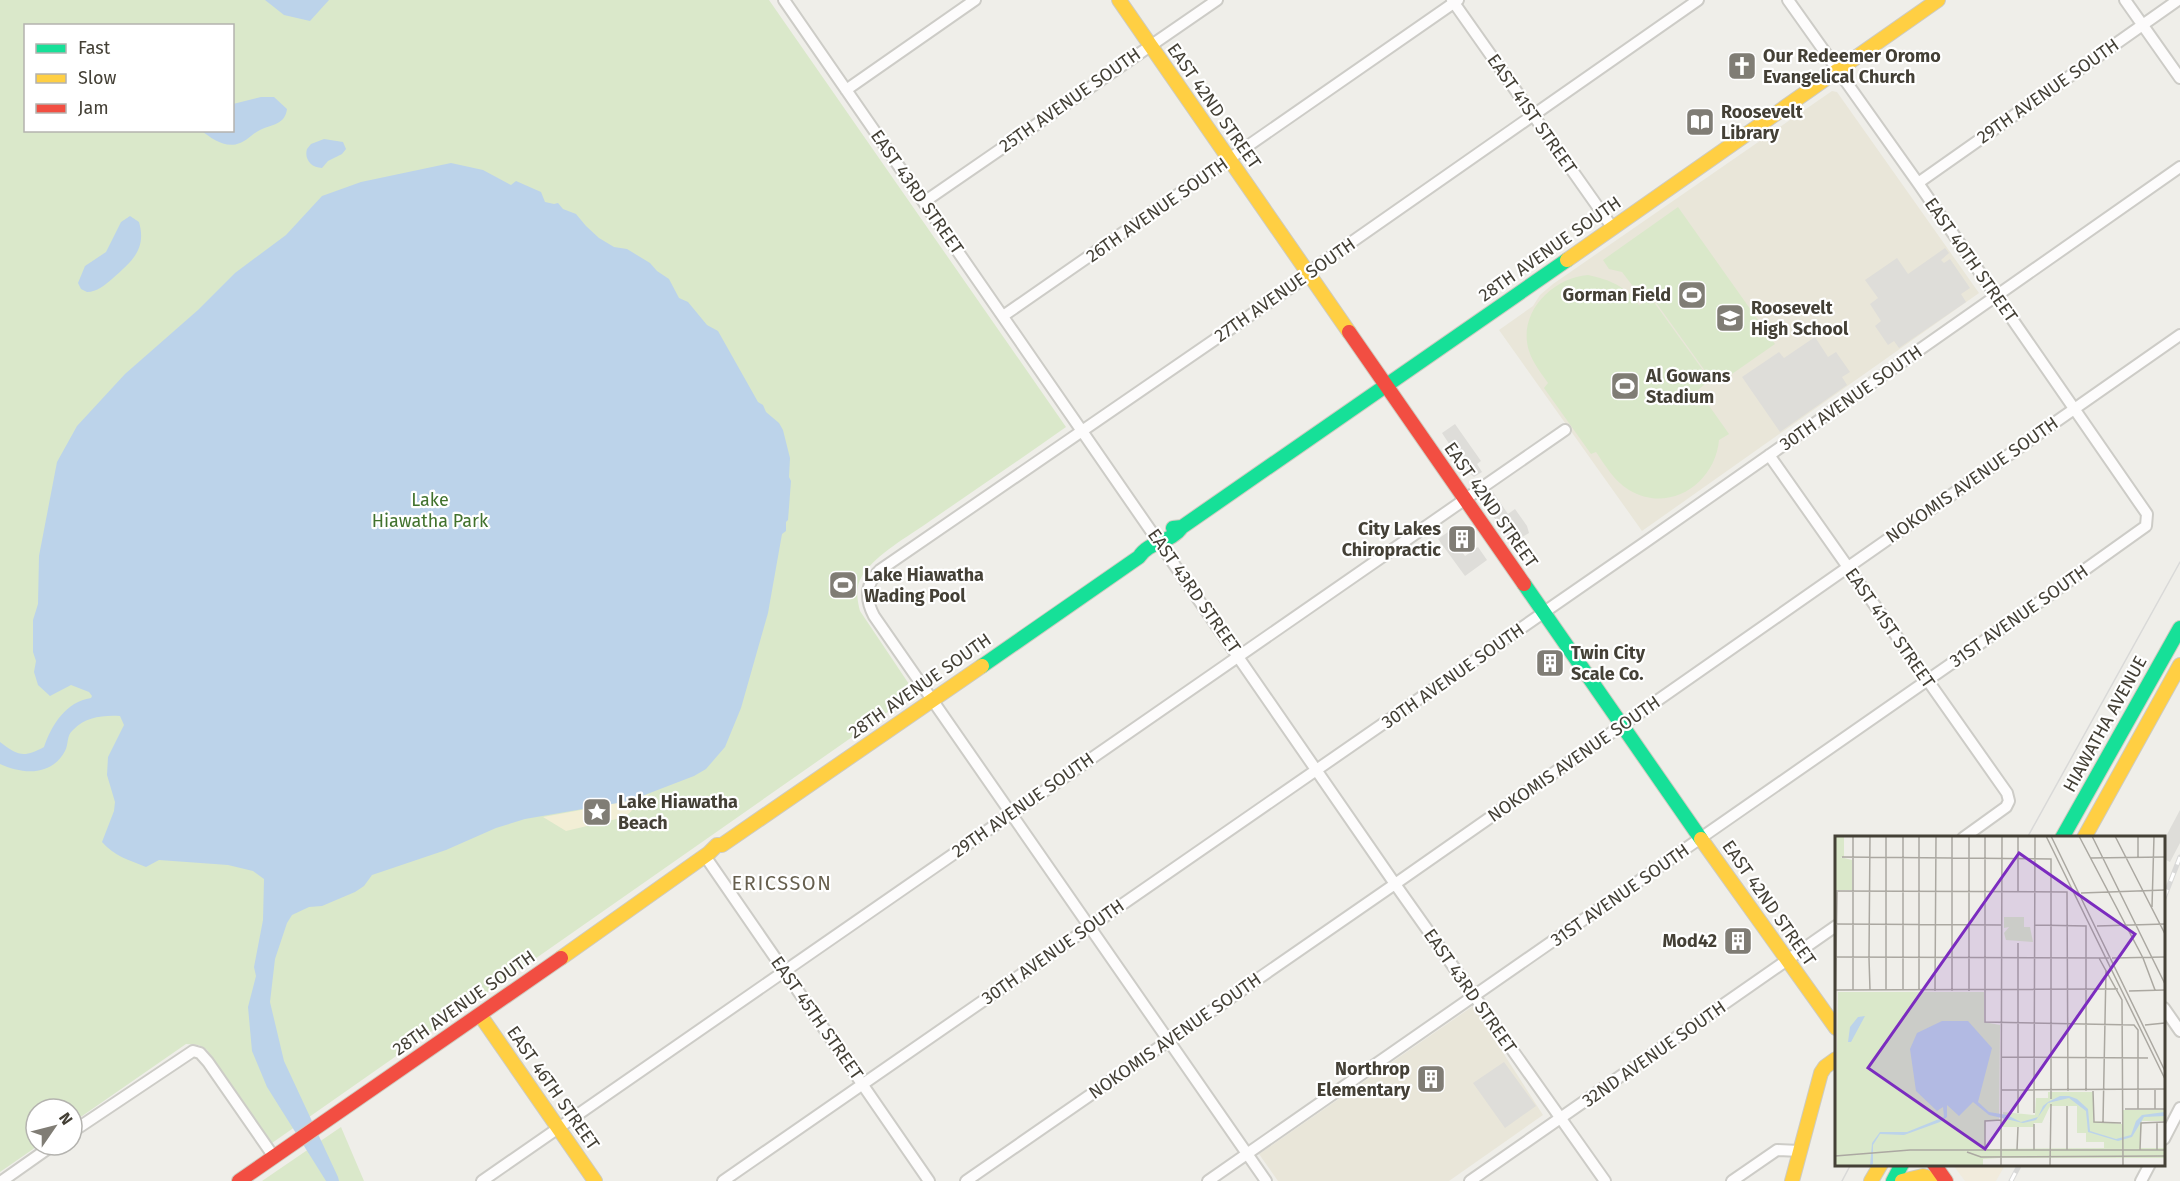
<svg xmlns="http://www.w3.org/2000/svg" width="2180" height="1181" font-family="'Fira Sans',sans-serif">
  <rect width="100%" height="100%" fill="#efeee9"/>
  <path fill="#f1ebdc" d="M1953,1165h52l-9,16h-31z"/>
  <path fill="#e9e6d9" d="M1832,91l5,1 142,201 -337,238 -143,-201 34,-24 7,-11 13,-11z
    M1473,1006l70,109 -94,66h-171l-19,-27z"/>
  <path fill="#dae8ca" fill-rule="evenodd" d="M0,0h769l297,427c-45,32 -91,63 -136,94 -22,16 -53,32 -68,55 -7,11 -5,23 -2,35l55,82 -643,450 -65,-93 -8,-5 -13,-1 -114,79v-14h-36v36h3l-39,27zM26,26h206v104h-206z
    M1678,207l97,137 -56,39 -6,-1 -61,-85 -14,-4 -16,-21 -13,-3 -6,-9z
    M1588,275c23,5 37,11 51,30l12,-7 59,82 -12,10 31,44 -10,6c-4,44 -50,74 -90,50 -15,-9 -24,-25 -33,-38l-5,2 -47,-66 4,-5c-7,-10 -15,-20 -19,-32 -12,-38 23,-73 59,-76z
    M341,1127l23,54h-102z"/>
  <path fill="#f2eed5" d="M650,794l-25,23 -59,14 -23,-14 65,-12z"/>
  <path fill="#deddd9" d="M1945,248l4,5 -8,7 3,3 6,-4 20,29 -9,6 5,8 -67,46 -5,-7 -6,4 -13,-19 6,-5 -11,-17 8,-6 -13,-18 32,-22 11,16z
    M1815,337l13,20 8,-5 14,20 -8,5 5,8 -67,47 -38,-55 37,-25 5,6z
    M1455,424l26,37 -4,3 5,8 -8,5 -7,-6 -25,-38z
    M1493,492l15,22 7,-5 12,17 2,7 -17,10 -30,-43z
    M1448,532l17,24 13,-9 9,13 -22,16 -27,-37z
    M2180,810v33l-10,19 -6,-3v-19z
    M1504,1062l32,44 -31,22 -32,-45z"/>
  <path fill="#bcd3ea" d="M265,0h64l-19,21 -26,-6z
    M261,97h13l13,12c-2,16 -15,15 -27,21 -7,3 -12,10 -20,13 -14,6 -28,-4 -38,-12l30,-1 1,-26z
    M324,139l19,3 3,7 -4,5 -14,7 -6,7c-11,0 -18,-9 -15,-19l4,-5z
    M451,163l32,7 28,15 5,-4 25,11 4,10 9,2 4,-1 5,6 13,5 10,12 13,12 15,9 13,2 23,14 7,8 12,8 10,19 9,4 19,23 11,6 40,71 5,3 3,7 13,11 4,7 7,28 -1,19 2,4 -3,39 -2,2v9l-4,3 -14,79 -27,95 -16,39 -19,22 -12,7 -65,25 -104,18 -29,9 -50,22 -74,25 -8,11 -9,6 -33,14 -13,1 -17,8 -5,8 -12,36 -5,43 14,59 54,116 1,4h-13l-59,-94 -15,-36 -4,-44 8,-31 -2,-9 9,-47 1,-41 -11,-8 -25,-6 -69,-5 -13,7c-17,-7 -32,-11 -44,-25l12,-31 1,-9 -8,-27 1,-18 16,-32 -4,-9c-17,-1 -35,1 -47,14 -7,6 -4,14 -8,21 -14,26 -43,23 -65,13v-22c18,14 24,16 44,5 8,-23 22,-45 47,-49l1,-2 -3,-4 -18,-7 -21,11 -12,-11 -4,-13 2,-11 -3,-9v-32l5,-16 1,-48 18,-94 20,-36 48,-52 73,-64 37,-37 51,-38 36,-39 39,-14z
    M130,216l9,6c8,28 -8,40 -27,57 -7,6 -15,13 -25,13l-6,-3 -3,-6 7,-17 21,-14 15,-30z"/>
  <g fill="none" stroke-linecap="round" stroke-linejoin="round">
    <g stroke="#cdccc7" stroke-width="14">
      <path id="street" d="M784,0l611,884 210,297
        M1452,0l160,227
        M2125,0l55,78
        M846,90l129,-90
        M1918,183l260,-183
        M924,202l293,-202
        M1003,316l455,-316
        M1769,455l238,338 2,8 -3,6 -43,31
        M705,856l224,325
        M2164,1008l16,23
        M72,1132l121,-81 7,2 8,9 66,95
        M2164,1139l16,-31
        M2,1181l51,-36
        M482,1181l1083,-751
        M723,1181l921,-638 536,-376
        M966,1181l429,-297 785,-549
        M1208,1181l816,-568 122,-87 1,-12 -229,-331 -130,-183
        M1266,1181l-392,-565c-9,-17 -9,-32 6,-46l420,-289 16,-14 382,-267
        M1470,1181l366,-255
        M1732,1181l45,-31 23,1
        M2141,1181l9,-17"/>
    </g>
    <g stroke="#cecbc0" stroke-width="16">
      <path id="fast" d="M1173,528l9,-1 385,-267
        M1524,584l177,255
        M982,666l157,-109c11,-17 31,-13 43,-30
        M2062,838l118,-210
        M1893,1181l9,-17"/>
    </g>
    <g stroke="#cecbc0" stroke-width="16">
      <path id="slow" d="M1119,0l230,332
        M1567,260l371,-260
        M2084,838l96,-173
        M1701,839l135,189
        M561,958l148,-105 8,-8h5l260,-179
        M480,1015l115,166
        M1792,1181l29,-108 4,-6 11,-8
        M1871,1181l10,-17
        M1902,1181l21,-5 16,5"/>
    </g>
    <g stroke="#cecbc0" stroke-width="16">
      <path id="jam" d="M1349,332l175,252
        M1934,1164l12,17
        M239,1181l322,-223"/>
    </g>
    <use href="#street" stroke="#fdfcfc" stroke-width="10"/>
    <use href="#fast" stroke="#16e098" stroke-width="14"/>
    <use href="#slow" stroke="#ffcf43" stroke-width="14"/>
    <use href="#jam" stroke="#f24e42" stroke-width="14"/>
    <path stroke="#d9d9d8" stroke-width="1.5" d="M2027,838l153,-276
      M1842,1181l9,-17"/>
    <g stroke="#d9d9d8" stroke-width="5">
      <path id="rail" d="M2164,898l16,-41
        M2011,1181l9,-17"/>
    </g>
    <use href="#rail" stroke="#fff" stroke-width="3" stroke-dasharray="9" stroke-linecap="butt"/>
  </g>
  <defs>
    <g id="church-square" transform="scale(1.5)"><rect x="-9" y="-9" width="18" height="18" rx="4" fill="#807d75" stroke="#fff"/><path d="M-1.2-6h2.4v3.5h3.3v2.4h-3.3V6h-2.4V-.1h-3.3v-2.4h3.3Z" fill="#fff"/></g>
    <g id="library-square" transform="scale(1.5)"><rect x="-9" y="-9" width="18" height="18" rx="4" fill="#807d75" stroke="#fff"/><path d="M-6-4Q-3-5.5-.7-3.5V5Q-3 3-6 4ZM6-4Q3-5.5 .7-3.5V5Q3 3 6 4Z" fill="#fff"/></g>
    <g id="stadium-square" transform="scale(1.5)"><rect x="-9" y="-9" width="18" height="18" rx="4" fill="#807d75" stroke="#fff"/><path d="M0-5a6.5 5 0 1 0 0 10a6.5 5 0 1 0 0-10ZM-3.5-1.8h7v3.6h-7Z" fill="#fff"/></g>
    <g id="school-square" transform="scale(1.5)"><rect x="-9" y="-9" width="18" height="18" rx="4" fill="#807d75" stroke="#fff"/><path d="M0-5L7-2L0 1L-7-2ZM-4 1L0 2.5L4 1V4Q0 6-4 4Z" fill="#fff"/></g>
    <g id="building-square" transform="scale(1.5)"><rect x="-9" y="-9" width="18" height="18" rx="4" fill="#807d75" stroke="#fff"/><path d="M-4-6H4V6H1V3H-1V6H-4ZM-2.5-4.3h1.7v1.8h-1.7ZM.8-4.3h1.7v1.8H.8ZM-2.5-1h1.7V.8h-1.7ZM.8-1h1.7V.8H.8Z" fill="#fff"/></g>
    <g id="sight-square" transform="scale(1.5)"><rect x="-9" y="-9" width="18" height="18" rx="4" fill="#807d75" stroke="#fff"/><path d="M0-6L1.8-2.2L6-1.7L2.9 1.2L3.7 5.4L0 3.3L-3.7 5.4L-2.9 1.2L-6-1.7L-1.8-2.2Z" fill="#fff"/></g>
  </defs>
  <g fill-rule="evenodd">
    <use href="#church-square" x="1742" y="66"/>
    <use href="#library-square" x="1700" y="122"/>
    <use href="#stadium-square" x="1692" y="295"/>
    <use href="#school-square" x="1730" y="318"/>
    <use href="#stadium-square" x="1625" y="386"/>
    <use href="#building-square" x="1462" y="539"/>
    <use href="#stadium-square" x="843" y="585"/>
    <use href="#building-square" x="1550" y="663"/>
    <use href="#sight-square" x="597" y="812"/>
    <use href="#building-square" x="1738" y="941"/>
    <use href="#building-square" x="1431" y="1079"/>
  </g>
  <g text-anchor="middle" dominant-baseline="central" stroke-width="4.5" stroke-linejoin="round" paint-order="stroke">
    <g font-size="18" font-weight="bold" fill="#444036" stroke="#fff" text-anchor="start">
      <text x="1763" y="56">Our Redeemer Oromo<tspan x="1763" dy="21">Evangelical Church</tspan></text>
      <text x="1721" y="112">Roosevelt<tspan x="1721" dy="21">Library</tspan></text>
      <text x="1671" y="295" text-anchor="end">Gorman Field</text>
      <text x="1751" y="308">Roosevelt<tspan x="1751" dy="21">High School</tspan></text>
      <text x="1646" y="376">Al Gowans<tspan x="1646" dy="21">Stadium</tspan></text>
      <text x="1441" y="529" text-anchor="end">City Lakes<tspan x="1441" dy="21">Chiropractic</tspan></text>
      <text x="864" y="575">Lake Hiawatha<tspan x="864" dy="21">Wading Pool</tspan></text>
      <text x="1571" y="653">Twin City<tspan x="1571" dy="21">Scale Co.</tspan></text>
      <text x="618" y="802">Lake Hiawatha<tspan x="618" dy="21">Beach</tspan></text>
      <text x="1717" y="941" text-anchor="end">Mod42</text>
      <text x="1410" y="1069" text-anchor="end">Northrop<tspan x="1410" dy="21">Elementary</tspan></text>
    </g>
    <g font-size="18" fill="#444036" stroke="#fff">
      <text transform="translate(2048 91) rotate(-35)">29TH AVENUE SOUTH</text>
      <text transform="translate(1070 100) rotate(-35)">25TH AVENUE SOUTH</text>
      <text transform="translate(1214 106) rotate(55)">EAST 42ND STREET</text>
      <text transform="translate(1532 114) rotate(55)">EAST 41ST STREET</text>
      <text transform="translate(917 192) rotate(55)">EAST 43RD STREET</text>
      <text transform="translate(1157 210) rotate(-35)">26TH AVENUE SOUTH</text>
      <text transform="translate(1550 249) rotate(-35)">28TH AVENUE SOUTH</text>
      <text transform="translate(1971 260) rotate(55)">EAST 40TH STREET</text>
      <text transform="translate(1285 290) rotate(-35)">27TH AVENUE SOUTH</text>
      <text transform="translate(1851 398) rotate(-35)">30TH AVENUE SOUTH</text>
      <text transform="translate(1972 480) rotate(-35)">NOKOMIS AVENUE SOUTH</text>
      <text transform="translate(1491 505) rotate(55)">EAST 42ND STREET</text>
      <text transform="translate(1194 591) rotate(55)">EAST 43RD STREET</text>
      <text transform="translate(2019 616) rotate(-35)">31ST AVENUE SOUTH</text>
      <text transform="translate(1890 628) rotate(55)">EAST 41ST STREET</text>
      <text transform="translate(1453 676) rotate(-35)">30TH AVENUE SOUTH</text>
      <text transform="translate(920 686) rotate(-35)">28TH AVENUE SOUTH</text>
      <text transform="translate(2105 724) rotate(-61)">HIAWATHA AVENUE</text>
      <text transform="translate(1574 759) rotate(-35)">NOKOMIS AVENUE SOUTH</text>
      <text transform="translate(1023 805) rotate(-35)">29TH AVENUE SOUTH</text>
      <text transform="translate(1620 895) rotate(-35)">31ST AVENUE SOUTH</text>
      <text transform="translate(1769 903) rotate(55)">EAST 42ND STREET</text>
      <text transform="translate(1053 952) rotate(-35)">30TH AVENUE SOUTH</text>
      <text transform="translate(1470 991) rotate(55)">EAST 43RD STREET</text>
      <text transform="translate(464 1003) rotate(-35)">28TH AVENUE SOUTH</text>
      <text transform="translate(817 1018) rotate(55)">EAST 45TH STREET</text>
      <text transform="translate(1175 1036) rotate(-35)">NOKOMIS AVENUE SOUTH</text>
      <text transform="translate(1654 1054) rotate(-35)">32ND AVENUE SOUTH</text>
      <text transform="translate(553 1088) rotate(55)">EAST 46TH STREET</text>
    </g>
    <g font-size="18" fill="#41722d" stroke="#fff">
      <text x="430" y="500">Lake<tspan x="430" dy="21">Hiawatha Park</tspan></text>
    </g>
    <g font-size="20" letter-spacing="1.5" fill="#665f4e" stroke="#fff">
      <text x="782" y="883">ERICSSON</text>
    </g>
  </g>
  <g transform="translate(1835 836)">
    <rect width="330" height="330" fill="#efeee9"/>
    <path d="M0,0h9v21h-4l12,3v30h-17zM169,81h20v10h6l3,15 -27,-2 -2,-7 5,-6 -5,1zM3,156h146v30l16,3 -1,95h-13l-2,29 120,-1v-6h-18v-9h-9v-27h-27l-8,17h-8l-1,4h-30v-15l32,3 1,-17h12v-6h45v29l29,3v-14h43v11h-23l-2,27h25v10h-166l-16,1v7h-148z" fill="#dae8ca"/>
    <path d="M30,180l-14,26h-3l2,-15 8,-10zM107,185h26l24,27 -14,54 11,10 18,3 14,7 17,-5 5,-11 5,-4 12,-6h9l8,3 11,10 2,22 26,8 15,-4 5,-14 6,-6 23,-3v4l-21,1 -12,20 -14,4 -30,-9 -2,-21 -17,-13 -21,5 -12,17 -13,3 -34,-8 -16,-13 -14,14 -12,-11v12l-7,5 -36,13 -24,-1 -7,11v19l-3,2 2,-23 8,-11h27l37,-15 -1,-10 -6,4 -21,-20 -6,-42 7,-16z" fill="#bcd3ea"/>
    <path fill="none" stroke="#aba8a1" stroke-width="1.5" d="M18,0v154M51,0v154M68,0v154M150,0v186l149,3 4,5v79M183,0v55M211,0l119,243M216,0l114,235M244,0l64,122 12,32M257,0l73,148M280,0l50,98M303,0v21M7,21l209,2v240M255,22l75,-1M0,55l232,1 1,199M246,57l84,-3M317,71l2,-71M0,88l167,1M200,89l51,1v165M262,90l68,-2M0,121l274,1M34,121l1,-121M34,122l1,32M264,122l23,42 1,166M277,122l53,-1M0,154l283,-1M84,154v-154M100,155l1,-155M117,155v-155M134,155v-155M294,155l36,-1M0,187l2,-132M310,189l20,-2M166,221l147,1M166,254l164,-1M258,255l1,31 27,1M290,273h40M320,273v-19M183,277v-170M199,277l1,-277M268,286l3,-152M150,314v-29l16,-1M182,314l1,-23M199,314v-26M232,314v-44M305,314l1,-27 24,-1M322,314v-28M132,316l14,5 184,-1M0,320l75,-6h255M47,330h38M166,330l1,-330M215,330l1,-62"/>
    <path fill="#7b2cbf" fill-opacity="0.15" stroke="#7b2cbf" stroke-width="3" d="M184,17l116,81 -150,215 -117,-81z"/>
    <rect width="330" height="330" fill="none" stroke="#444036" stroke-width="3"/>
  </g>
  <rect x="24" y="24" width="210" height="108" fill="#ffffff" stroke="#b4b3af" stroke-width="1.5"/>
  <rect x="36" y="44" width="30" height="9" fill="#16e098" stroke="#b4b3af" stroke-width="1.5"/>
  <text x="78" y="54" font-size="18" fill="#444036">Fast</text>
  <rect x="36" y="74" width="30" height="9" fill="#ffcf43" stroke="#b4b3af" stroke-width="1.5"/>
  <text x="78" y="84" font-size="18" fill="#444036">Slow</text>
  <rect x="36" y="104" width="30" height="9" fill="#f24e42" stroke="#b4b3af" stroke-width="1.5"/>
  <text x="78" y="114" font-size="18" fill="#444036">Jam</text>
  <g transform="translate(54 1127) rotate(55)"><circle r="28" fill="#ffffff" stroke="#b4b3af" stroke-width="1.5"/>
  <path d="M0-4.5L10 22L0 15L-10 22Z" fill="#807d75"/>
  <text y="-9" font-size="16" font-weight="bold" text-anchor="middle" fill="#444036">N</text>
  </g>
</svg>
